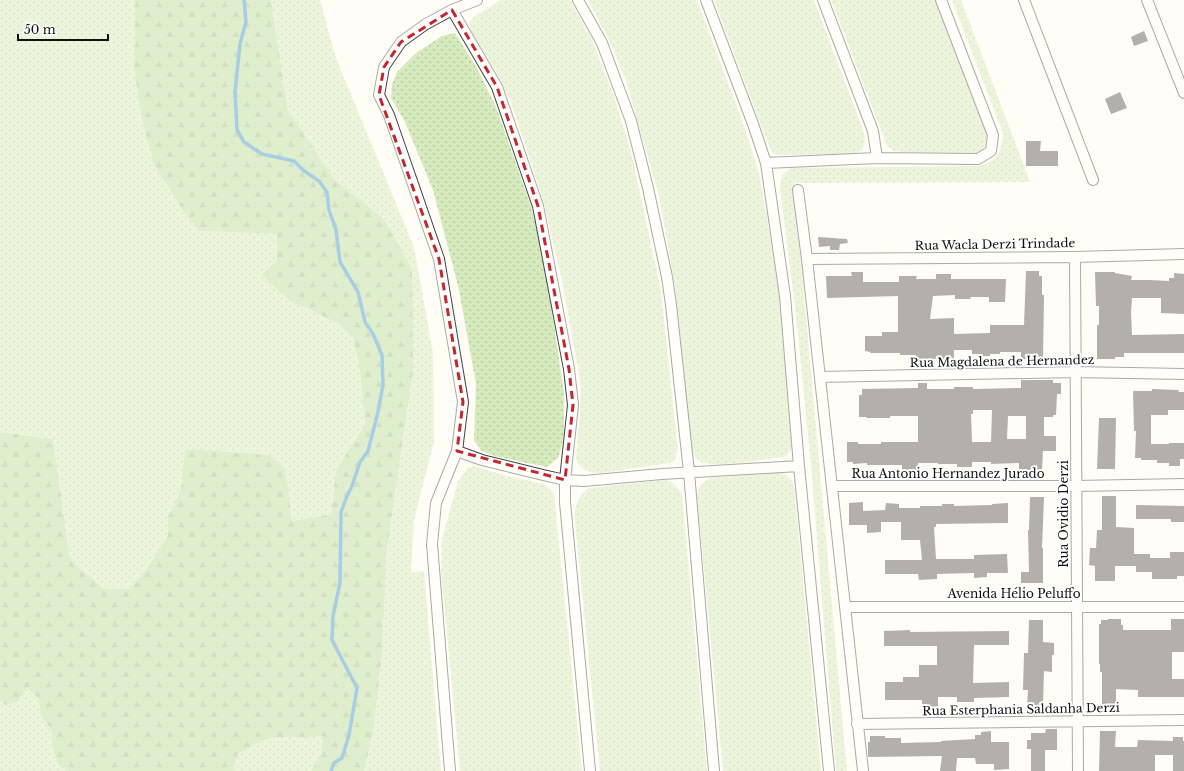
<svg xmlns="http://www.w3.org/2000/svg" width="1184" height="771" font-family="'Libre Baskerville',serif">
  <defs>
    <pattern id="grass-dots" width="8" height="8" patternUnits="userSpaceOnUse"><rect width="8" height="8" fill="#d5ebbd"/><path d="M2 2h.1M6 6h.1" fill="none" stroke="#b6c8a1" stroke-width="1.8" stroke-linecap="round"/></pattern>
    <pattern id="forest-firs" width="22" height="20" patternUnits="userSpaceOnUse"><rect width="22" height="20" fill="#b9dc9c"/><path d="M5 1l3.5 6h-7zM16 11l3.5 6h-7z" fill="#9ebc85"/></pattern>
  </defs>
  <rect width="100%" height="100%" fill="#fffdf5"/>
  <path fill="url(#grass-dots)" d="M0,0h134l1,13 -1,55 7,47 13,50 29,46 16,20 78,3v27l-16,14 30,27 15,6 33,16 14,14 7,32 5,54 -29,46 -5,44 -39,7 -6,-52 -101,-20 -4,40 -13,27v19l-22,35 -16,19 -27,-1 -33,-29 -17,-120 -53,-7z
    M271,0h49l16,58 78,189 19,106 1,89 -20,78 -3,52 13,-1 17,200h-77l9,-38 9,-77 5,-107 26,-177 -30,-154 -48,-38 -47,-70z
    M501,0h69l23,42 21,54 18,60 29,135 17,159 -3,10 -5,3 -69,10c-12,0 -22,-3 -25,-15l3,-35 2,-32 -3,-23 -16,-87 -19,-82 -32,-97 -16,-33 -24,-37 -2,-7 3,-7z
    M588,0h109l48,128 14,45 19,108 16,152c0,12 1,17 -10,24 -17,2 -71,11 -83,5 -5,-2 -7,-8 -9,-12l-17,-164 -16,-90 -33,-115 -17,-41z
    M714,0h100l50,132 1,9 -2,8 -9,5 -75,1 -6,-1 -6,-13z
    M831,0h107l50,135 -2,8 -4,9 -8,2 -70,-2 -10,-1 -7,-5z
    M952,0h9l69,182 -236,1 53,588h-11l-25,-305 -14,-142 -17,-137 2,-12 9,-7 185,-2c4,-1 9,-1 12,-3 12,-6 14,-17 15,-30z
    M455,33l22,35 19,39 35,99 13,51 20,136v38l-2,14 -4,13 -11,9 -53,-11 -12,-5 -8,-10 2,-57 -17,-94 -26,-100 -28,-68 -14,-24 1,-14 5,-12 19,-19 26,-17z
    M474,466l33,10 37,8 5,4 5,5 28,278h-122l-19,-200 1,-32 16,-58 10,-13z
    M780,472c7,3 11,6 14,13l27,286h-98l-26,-276c2,-9 5,-13 14,-17z
    M665,480c9,2 12,6 17,14l25,277h-107l-26,-258c3,-11 6,-19 15,-25z
    M26,686l14,13 1,18 11,13v18l7,18 9,5h-68v-70l5,4z
    M323,736l-2,18 -10,17h-78l5,-17 16,-9 16,-7 18,-1 18,1z"/>
  <path fill="url(#forest-firs)" d="M134,0h137l17,110 47,70 48,38 29,50 1,104 -26,177 -5,107 -9,77 -9,38h-53l10,-17 2,-18 -17,2 -18,-1 -18,1 -16,7 -16,9 -5,17h-165l-9,-5 -7,-18v-18l-11,-13 -2,-18 -13,-12 -8,15 -13,3 -5,-4v-269l53,7 17,120 33,29 27,1 16,-19 22,-35v-19l13,-27 4,-40 84,6 17,14 6,52 39,-7 5,-44 29,-46 -5,-54 -7,-32 -14,-14 -33,-16 -15,-6 -30,-27 16,-14v-27l-78,-3 -16,-20 -29,-46 -13,-50 -7,-47 1,-55z"/>
  <g fill="none" stroke-linecap="round" stroke-linejoin="round">
    <path stroke="#3f96cf" stroke-width="3.5" d="M244,0l2,22 -6,22 -5,48 2,38 7,12 18,12 32,7 9,9 16,11 8,11 2,18 7,20 4,32 18,30 7,30 8,12 9,21 1,30 -5,27 -10,39 -8,11 -8,24 -5,10 -6,16 -1,71 -7,33 -1,24 25,48 -8,47 -7,23 -8,5 -3,8"/>
  </g>
  <path fill="#5a524d" fill-rule="evenodd" d="M1144,31l4,10 -14,5 -3,-9z
    M1120,92l7,16 -16,6 -6,-15z
    M1026,141h15l-1,10h18v15h-32z
    M818,237l29,2 1,4 -8,1 -1,6h-9v-4l-11,1z
    M1026,271h13v5h3v19h2l-1,65 -22,-1v-7h-21v2h-10v2h-10v-2h-8v-4h-18v9h-26v3h-12v-7h-16v-2h-30v-1l-5,-1v-15h17v-4h16v-36l-71,2 -1,-22h26l-1,-4h12v10h36v-6h18l-1,3h20v-5h15v5h55l-1,23h-16v-5h-19l1,2h-16v-4l-22,1 -3,23 24,-1v16l36,-1v-8h34z
    M1095,272h20v1l17,3 -1,4h18l20,1v-3h5v-5l10,1v40l-23,-1v-15h-29l-1,14 1,23 52,-1v19h-60v4h-9v2h-18v-34h2v-19h-3z
    M1021,380h32v3h8v11h-4l-1,21h-3v2h-9v19h12v15h-13l-1,19h-23v-7l-28,1v-2h-19v5h-15v-3h-19v-1h-20v10l-16,1v-9h-35v-2l-14,1v-2h-6v-20h11v2h23v-2h37v-26h-28v2h-23l-1,-1h-7v-22h3v-6l56,-1v-5h9v6h27v-2h19v2l48,-1zM973,410h19l-1,32h-19l-1,-28h2zM1008,416h18v23h-19z
    M1152,389l27,1 -1,2h6v18h-16v5h-17v29h18v-1h15v16h-4v7h-11v-3h-12v-3h-16v-2h-6l1,-27h-2l-1,-40h19z
    M1099,418h17l-1,51h-18z
    M1102,496h14v31l18,1v26h16v4h20v-6h14v24h-7v3h-25v-7h-16v-6h-21v15h-20v-15l-6,-1 1,-17h6l1,-18h5z
    M1030,497h14l-2,51h1v35h-22v-11h8l-1,-42h1z
    M863,502v9l22,-1 1,-7 13,1v4h21v-2h22v-2h12v2l38,-1v-1l16,-1v20l-72,1v3h-2l2,32h38v-4l33,-1 1,19h-21v4l-13,1v-5l-37,1v5l-18,1 -1,-6h-33v-14h37l-2,-20h-19v-18h-20v10l-14,1v-8h-18v-22z
    M1136,505l48,1v16h-13v-3h-35z
    M1108,619h13v6h2v5h48v-11h13v33h-12v27h12v18h-46v-7l-22,-1v18h-14v-35h-2v-8h-1v-40h2v-4h7z
    M1029,620h14v22l11,1v12h-2v17l-8,-1 -1,36h-16l1,-17h-5l1,-37h4z
    M910,630v2l99,-1v14h-35l-1,38 36,-1v15l-35,1v4h-17v-5h-19v11h-16v-8h-37v-18h18v-5h16v-12h18v-19h-53v-15z
    M1046,729h11v21h-12v21h-14v-22h-4v-9h4v-7h14z
    M991,731v11h18v27l-15,1v-6h-18l-1,-6h-18l-1,13h-16l2,-15 -74,1v-15h2v-6h15v2h16v5l40,-1v-1l34,-2v-4h6v-3z
    M1100,731h16l-1,16h22l1,-7 35,1v-4h10v4h1v30h-11v-16h-18v16h-56z"/>
  <g fill="none" stroke-linecap="round" stroke-linejoin="round">
    <g stroke="#444" stroke-width="12">
      <path id="street" d="M578,0l24,43 29,78 17,67 19,89 4,28 18,167 25,299
        M706,0l47,124 13,39 19,133 14,170 30,305
        M823,0l50,131 4,27
        M1024,0l69,180
        M1147,0l37,93
        M452,10l45,77 41,119 31,163 4,36 -8,75v22l25,269
        M766,163l111,-5 101,1 13,-8 2,-16 -52,-135
        M798,190l9,69 56,512
        M1075,257l3,514
        M807,259l268,-2 109,-3
        M820,377l255,-5 109,2
        M457,451l25,9 61,15 22,5 19,1 78,-7 137,-8
        M832,486h244l108,-2
        M845,607h339
        M857,724l327,-4
        M450,771l-18,-227 4,-41 21,-52 6,-49 -24,-143 -50,-144 -10,-20 5,-28 17,-25 25,-18 26,-14 25,-10"/>
    </g>
    <use href="#street" stroke="#fff" stroke-width="10"/>
  </g>
  <path d="M0 0H1184V771H0ZM452,10l45,77 41,119 31,163 4,36 -8,75 -108,-29 6,-49 -24,-143 -60,-164 5,-28 17,-25z" fill="#fffdf5" fill-opacity=".55" fill-rule="evenodd"/>
  <path fill="none" stroke="#c4262e" stroke-width="3" stroke-dasharray="8 5" stroke-linejoin="round" d="M452,10l45,77 41,119 31,163 4,36 -8,75 -108,-29 6,-49 -24,-143 -60,-164 5,-28 17,-25z"/>
  <g text-anchor="middle" dominant-baseline="central" stroke-width="4" stroke-linejoin="round" paint-order="stroke">
    <g font-size="12" fill="#111" stroke="#fff">
      <text transform="translate(995 244) rotate(-1)">Rua Wacla Derzi Trindade</text>
      <text transform="translate(1002 361) rotate(-1)">Rua Magdalena de Hernandez</text>
      <text x="948" y="473">Rua Antonio Hernandez Jurado</text>
      <text transform="translate(1063 514) rotate(-90)">Rua Ovidio Derzi</text>
      <text x="1014" y="593">Avenida Hélio Peluffo</text>
      <text transform="translate(1021 709) rotate(-1)">Rua Esterphania Saldanha Derzi</text>
    </g>
  </g>
  <path d="M18 34v6h90v-6" fill="none" stroke="#111111" stroke-width="2"/>
  <text x="24" y="34" font-size="12" fill="#111111" stroke="#ffffff" stroke-width="3" paint-order="stroke">50 m</text>
</svg>
